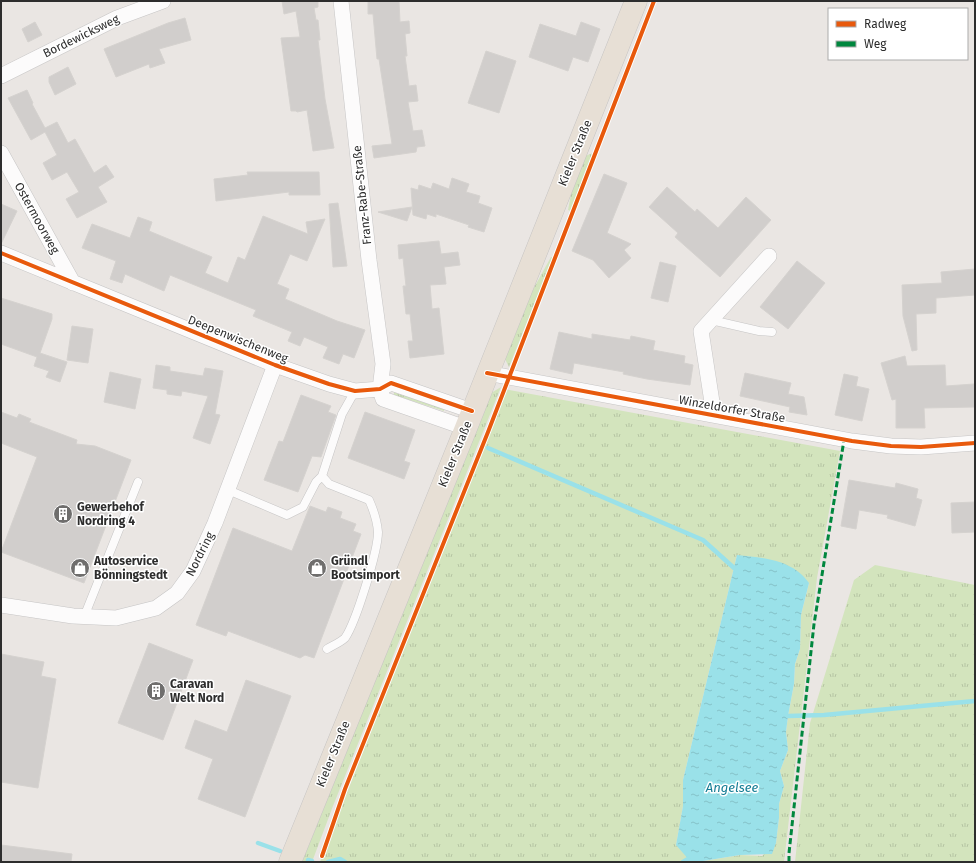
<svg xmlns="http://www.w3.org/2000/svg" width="976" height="863" font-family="'Fira Sans',sans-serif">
  <defs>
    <pattern id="grass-tufts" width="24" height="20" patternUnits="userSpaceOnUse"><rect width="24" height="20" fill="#d3e4bd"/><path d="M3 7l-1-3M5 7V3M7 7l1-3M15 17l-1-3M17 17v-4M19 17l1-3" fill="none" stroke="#b5c4a3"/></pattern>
    <pattern id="water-ripples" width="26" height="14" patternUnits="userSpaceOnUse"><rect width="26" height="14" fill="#9ae1e9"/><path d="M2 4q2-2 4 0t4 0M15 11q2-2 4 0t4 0" fill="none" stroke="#85c1c8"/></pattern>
  </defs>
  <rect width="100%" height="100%" fill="#eae6e3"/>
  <path fill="url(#grass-tufts)" fill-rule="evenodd" d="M593,153l-22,58 -3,-1 4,-21 13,-33z
    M551,257h2l-44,110 -4,-8 21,-57z
    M501,387l-168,419 -21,56h-10l189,-469z
    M504,389l336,62 -23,127 -33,284h-464zM737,555l72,28 -8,32 -1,34 -5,15 -1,20 -6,32 -2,16 2,18 -8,21 4,15 -5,18v14l-3,25 -14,13 -22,-1 -37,6 -27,-16 7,-39v-26z
    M394,392l50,16v3l-50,-16z
    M875,565l100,20v277h-180l15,-139 44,-143z"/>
  <path fill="url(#water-ripples)" d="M737,555c27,3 55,4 72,28l-8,32 -1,34 -5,15 -1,20 -6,32 -2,16 2,18 -8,21 4,15 -5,18v14l-3,25 -4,11 -32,1 -37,6h-13l-14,-16 7,-39v-26z"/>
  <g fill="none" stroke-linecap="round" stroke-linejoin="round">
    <path stroke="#9ae1e9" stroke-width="4.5" d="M488,448l215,92 31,28
      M788,716l36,-1 151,-14
      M258,843l22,8
      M308,860l4,1
      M328,862l12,-3 5,3
      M683,862l5,-3"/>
  </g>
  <path fill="#d1cecc" stroke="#d5d2cf" d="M282,1h36v6l-4,1 2,12h2l2,20h-2l7,59 9,49 -21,3 -6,-41 -10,2 -1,-1h-5l-10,-73 19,-1 -4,-26 -12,3z
    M368,1h31l1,21 9,-1 1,12 -5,1 2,22h-2l4,30 7,-1 2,16 -10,1 5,29 9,-1 3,16 -8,1 -1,5 -42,6 -2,-12 20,-2 -13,-85h-2l-4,-45h-5z
    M185,18l6,22 -32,9 6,14 -15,5 -1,-4 -33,13 -12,-28 64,-26z
    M35,22l7,13 -14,7 -6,-13z
    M581,22l19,7 -12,33 -15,-5 -5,14 -39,-14 11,-33 36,12z
    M486,51l30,10 -17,52 -31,-10z
    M68,67l8,17 -21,11 -6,-13v-5z
    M27,90l6,13 -1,1 13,24 12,-6 11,21 7,-4 19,34 12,-8 8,12 -16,10 9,15 -30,16 -11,-19 13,-7 -12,-20 -15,8 -9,-17 14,-8 -12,-23 -14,8 -23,-42z
    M247,172h72l1,23h-31v-3l-73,9 -2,-22 34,-4z
    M604,174l23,9 -20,50 24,11 -7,6 7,8 -22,20 -16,-18 -21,-9z
    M452,178l17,6 -3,8 14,4 -2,7 14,5 -8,24 -16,-5 1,-2 -33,-11v3l-9,-3 -1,5 -13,-4 -2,-27 7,2 1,-5 12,4 2,-6 16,6z
    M667,187l28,25 2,-3 21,19 28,-31 25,23 -51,57 -45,-40 3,-4 -29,-26z
    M338,203l9,63 -14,1 -4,-63z
    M1,204l16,7 -16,33z
    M412,207l-5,14 -29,-9z
    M263,216l45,18 -2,-12 19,-3 -18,42 -17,-7 -13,30 12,5 -4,10 52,22 28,9 -11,28 -11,-4 -4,10 -16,-6 5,-11 -24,-10 -4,9 -12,-5 4,-9 -39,-16 3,-6 -86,-35 -6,16 -39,-17 -3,9 -12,-4 6,-18 -34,-13 10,-24 38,14 8,-21 14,5 -3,9 63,26 -7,16 23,10 10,-26 7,3z
    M439,241l2,13 17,-2 2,13 -16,2 2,17 -16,1 2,24 7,-1 5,46 -34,4 -2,-17h5l-3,-27h-4l-3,-28h3l-3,-28 -4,1 -1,-14z
    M797,261l28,22 -37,46 -28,-22z
    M660,262l16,4 -8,36 -17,-4z
    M975,269v26l-39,3v15l-20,1 1,36 -5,1 -9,-35 -1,-31 40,-2 -1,-11z
    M1,298l51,16v5l-12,34 27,9 -7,20 -14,-5 3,-6 -15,-5 3,-9 -36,-13z
    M72,326l21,3 -5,34 -21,-3z
    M559,332l33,7v-5l38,6 1,-4 24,5 -2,9 32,6 -1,7 9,2 -3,20 -43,-6 -24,-5 1,-2 -50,-9 -2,11 -22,-5z
    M905,356l2,10 38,-1 1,21 28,-2 1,23 -51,1 1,20h-29v-29l-4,1 -11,-37z
    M156,365l14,2v4l33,5 2,-8 18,3 -8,43 5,1 -10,29 -17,-6 15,-42 -26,-5 -1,5 -14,-2v-4l-14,-2z
    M110,372l31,7 -6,30 -31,-7z
    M745,373l46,10 -3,11 16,3 3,18 -18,-3 1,-5 -50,-11z
    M844,374l14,3 -2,9 13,3 -7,32 -27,-6z
    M301,395l30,11 -3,6 8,3 -15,42 -9,-1 -14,36 -34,-12 15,-39 4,1z
    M1,412l16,6 2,-4 12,5 -2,3 48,18 -1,4 19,2 36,14 -47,123 -83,-31 36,-95 -36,-14z
    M365,412l50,18 -11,31 6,2 -6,16 -56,-21z
    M849,480l46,8 1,-5 22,6 -2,9 6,2 -7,26 -28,-8 1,-3 -29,-5 -3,19 -15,-3z
    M975,502v30l-23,1 -1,-30z
    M310,506l16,6 2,-5 14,5 -2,6 16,6 -3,7 8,3 -47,124 -9,-3 -5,3 -72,-27 -2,5 -30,-11 37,-97 59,23z
    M149,643l44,17 -30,80 -45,-17z
    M1,654l43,8 -3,14 15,3 -18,109 -37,-6z
    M246,680l45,16 -46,121 -47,-18 15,-40 -28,-11 10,-28 32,12z
    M1,845l71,9 -1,8h-70z"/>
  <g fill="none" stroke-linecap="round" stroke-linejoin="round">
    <g stroke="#c6c5c5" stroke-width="9">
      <path id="lane" d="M711,320l48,11 13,1
        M228,490l59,25 16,-8 13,-25 6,-6
        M84,617l54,-135
        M327,649c5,-3 14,-7 18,-11 11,-16 33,-87 33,-106 -1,-12 -4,-21 -9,-32l-40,-16 -7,-8 20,-62 13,-23"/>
    </g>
    <g stroke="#c6c5c5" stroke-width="16">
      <path id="street" d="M341,1l28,259 14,104 -3,25 3,10 83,29
        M1,76l116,-58 46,-17
        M1,153l72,130
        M1,253l274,112 54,19 26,7 25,-2 11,-6 81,28
        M487,373l365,68 39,5 30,1 54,-4
        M714,415l-13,-84 68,-75
        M1,605l72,11 43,2 40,-10 21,-15 16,-22 22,-48 60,-158"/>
    </g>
    <g stroke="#c6c4c3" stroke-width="23">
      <path id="primary" d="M290,862l176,-434 170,-427"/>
    </g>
    <use href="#lane" stroke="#fcfbfb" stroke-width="8"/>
    <use href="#street" stroke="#fcfbfb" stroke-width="15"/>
    <use href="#primary" stroke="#e7dfd5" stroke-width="22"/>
    <path stroke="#00873e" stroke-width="3" stroke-dasharray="6 3" stroke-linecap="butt" d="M789,862v-9l25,-229 30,-184"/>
    <g stroke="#fff" stroke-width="6">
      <path id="cycleway" d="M1,253l274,112 54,19 26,7 25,-2 11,-6 81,28
        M487,373l365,68 39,5 30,1 54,-4
        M322,856l23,-67 143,-357 166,-431"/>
    </g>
    <use href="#cycleway" stroke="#e8590c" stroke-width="4"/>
  </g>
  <defs>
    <g id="building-disc" transform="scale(1)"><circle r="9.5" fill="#6f6e6d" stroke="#fff"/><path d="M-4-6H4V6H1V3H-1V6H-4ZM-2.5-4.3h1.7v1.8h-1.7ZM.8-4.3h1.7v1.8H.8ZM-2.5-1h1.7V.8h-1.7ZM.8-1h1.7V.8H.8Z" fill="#fff"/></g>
    <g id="shop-disc" transform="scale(1)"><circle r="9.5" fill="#6f6e6d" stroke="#fff"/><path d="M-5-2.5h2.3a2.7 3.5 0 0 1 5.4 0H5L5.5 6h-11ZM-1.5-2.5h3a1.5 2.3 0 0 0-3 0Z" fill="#fff"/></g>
  </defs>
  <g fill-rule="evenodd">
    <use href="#building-disc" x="63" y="514"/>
    <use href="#shop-disc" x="80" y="568"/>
    <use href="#shop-disc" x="317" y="568"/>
    <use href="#building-disc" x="156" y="691"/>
  </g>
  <g text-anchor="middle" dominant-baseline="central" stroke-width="3" stroke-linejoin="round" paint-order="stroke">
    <g font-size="12" fill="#2d2d2d" stroke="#fff">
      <text transform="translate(81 36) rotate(-26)">Bordewicksweg</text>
      <text transform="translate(575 153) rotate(-68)">Kieler Straße</text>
      <text transform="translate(362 195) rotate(-96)">Franz-Rabe-Straße</text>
      <text transform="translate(37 218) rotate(61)">Ostermoorweg</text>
      <text transform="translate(238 339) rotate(22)">Deepenwischenweg</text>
      <text transform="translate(732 409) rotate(10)">Winzeldorfer Straße</text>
      <text transform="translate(455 454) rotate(-68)">Kieler Straße</text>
      <text transform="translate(200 554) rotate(-63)">Nordring</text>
      <text transform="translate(333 754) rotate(-68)">Kieler Straße</text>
    </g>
    <g font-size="12" font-weight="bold" fill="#2d2d2d" stroke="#fff" text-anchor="start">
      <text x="77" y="507">Gewerbehof<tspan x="77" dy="14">Nordring 4</tspan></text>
      <text x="94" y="561">Autoservice<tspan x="94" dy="14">Bönningstedt</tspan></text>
      <text x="331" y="561">Gründl<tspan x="331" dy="14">Bootsimport</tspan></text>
      <text x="170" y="684">Caravan<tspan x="170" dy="14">Welt Nord</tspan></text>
    </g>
    <g font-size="13" font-style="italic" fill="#127c94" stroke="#fff">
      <text x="732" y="787">Angelsee</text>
    </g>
  </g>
  <rect width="976" height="863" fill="none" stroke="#2d2d2d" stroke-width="4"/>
  <rect x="828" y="8" width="140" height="52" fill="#ffffff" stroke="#ababab"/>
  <rect x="836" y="21" width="20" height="6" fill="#e8590c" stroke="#ababab"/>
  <text x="864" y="28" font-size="12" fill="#2d2d2d">Radweg</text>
  <rect x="836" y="41" width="20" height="6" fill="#00873e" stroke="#ababab"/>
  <text x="864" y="48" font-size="12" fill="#2d2d2d">Weg</text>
</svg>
